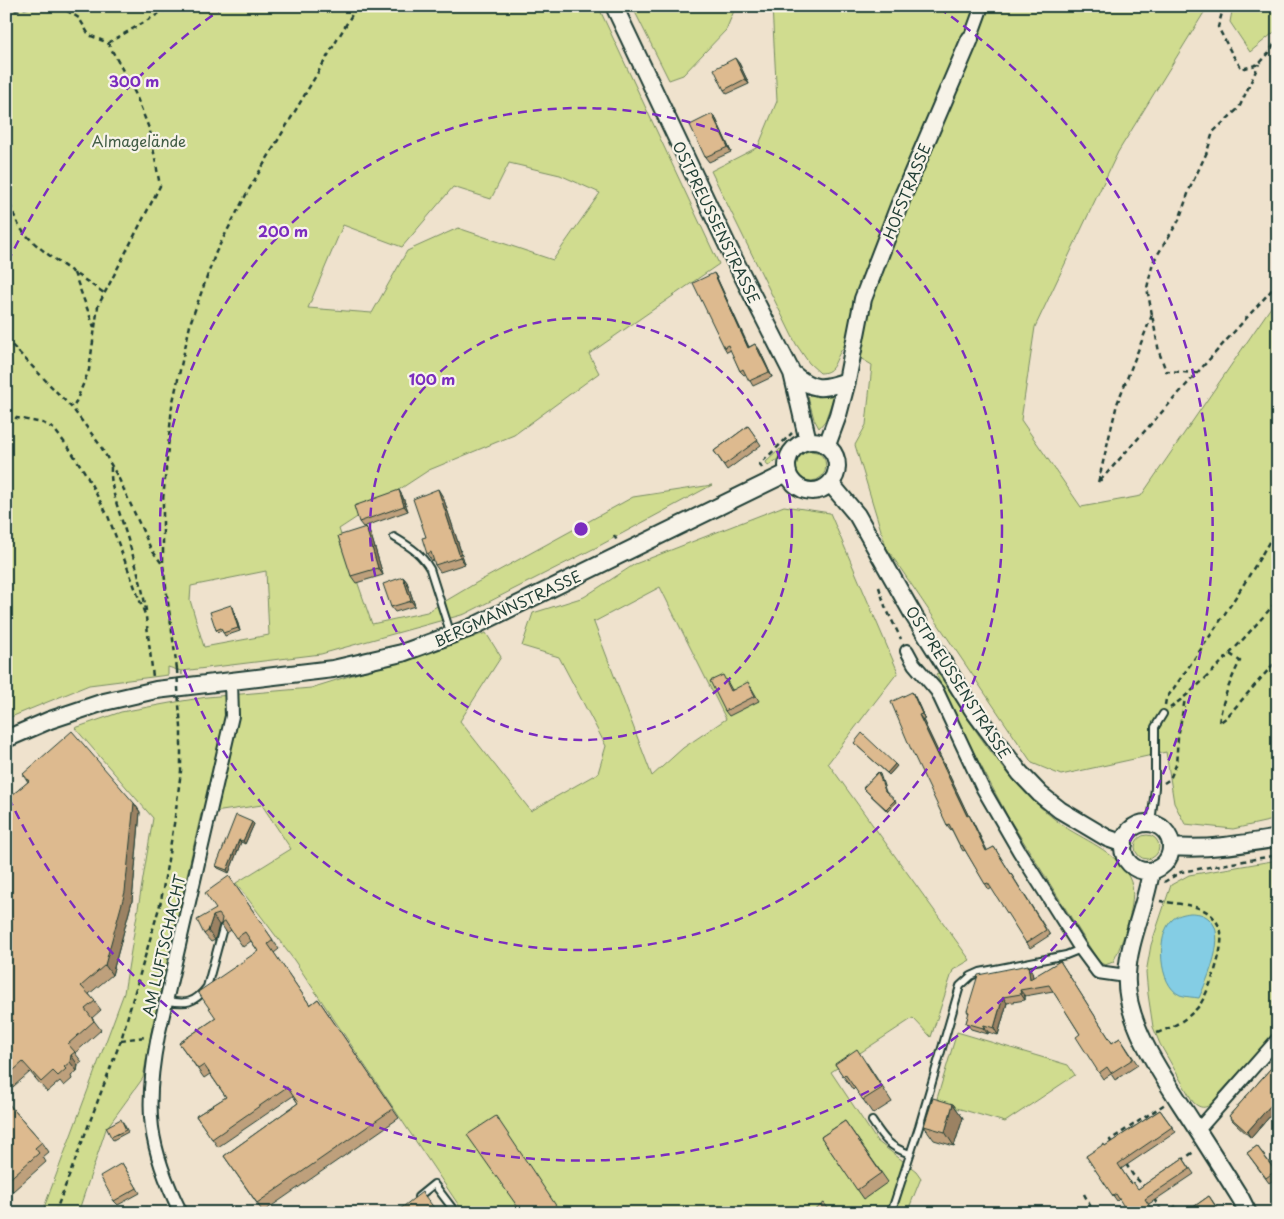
<svg xmlns="http://www.w3.org/2000/svg" width="1284" height="1219" font-family="'Playpen Sans',sans-serif">
  <rect width="100%" height="100%" fill="#efe2cd"/>
  <filter id="ink" filterUnits="userSpaceOnUse"><feTurbulence type="fractalNoise" baseFrequency=".02" numOctaves="2"/><feDisplacementMap in="SourceGraphic" scale="10" xChannelSelector="R" yChannelSelector="G"/><feConvolveMatrix kernelMatrix="1 2 1 2 8 2 1 2 1" color-interpolation-filters="sRGB"/></filter>
  <g filter="url(#ink)">
    <path fill="#d0dc8f" stroke="#788c62" fill-rule="evenodd" d="M6,6h592l121,258 -130,90 10,19 -85,62 -85,35 -90,59 33,95 55,-12 49,-29 157,-86 79,-12 -113,61 -134,68 -144,40 -139,17v4l-1,-4 -13,-4v8l-79,10 -83,34zM509,163l51,12 40,18 -47,67 -95,-32 -51,23 -35,62 -64,-5 35,-83 59,22 51,-60 38,12zM266,571l3,64 -65,12 -14,-47 1,-14z
      M632,6h104l-10,24 -43,45 -14,5z
      M772,6h436l-90,146 -83,175 -14,93 60,87 60,-11 137,-199v522l-45,10 -48,-5 -11,-21 -8,-51 -105,23 -29,-12 -146,-216 -31,-102 11,-20 6,-60 -29,-17c-9,11 -7,25 -23,25l-11,-10 -13,-19 -85,-173 47,-24 19,-46z
      M1233,6h45v23l-28,23 -20,-30z
      M810,395l24,1 -9,25 -6,7 -5,-9 -6,-22z
      M780,449l4,1 -6,9 -10,7 -2,-4z
      M796 466a15 15 0 1 1 30 0a15 15 0 1 1-30 0Z
      M784,506l46,7 68,159 -70,91 142,197 -17,10 -22,67 -18,-19 -82,54 46,69 39,30 5,7 -14,35h-443l-170,-253 -58,-77 55,-34 -29,-44 -61,9 -49,214 -9,50 -37,51 -28,84h-36l82,-220 29,-175 -78,-90 46,-16 49,-9 37,-6 104,-9 175,-55 15,24 -41,64 71,90 67,-38 8,-27 -47,-89 -37,-11 11,-33 51,-16 51,-33zM660,587l66,132 -43,29 -31,28 -59,-156 1,2z
      M938,673c36,56 72,115 127,154 23,15 56,27 66,55 7,18 -9,63 -18,80l-8,3 -6,-3 -91,-145 -36,-68 -36,-75z
      M1135 847a12 12 0 1 1 24 0a12 12 0 1 1-24 0Z
      M1278,860v169l-59,65c-7,11 -15,19 -26,8l-33,-58 -7,-17 -5,-33 -2,-21 5,-28 20,-60 18,-10z
      M957,1032l111,33 7,10 -70,47 -69,-20z"/>
    <path fill="#84cde4" stroke="#5c939e" d="M1190,913c7,0 14,1 19,6 19,15 -2,61 -10,79 -6,-1 -13,-1 -19,-3 -22,-10 -24,-60 -8,-75 5,-5 12,-6 18,-7z"/>
    <g fill="none" stroke-linecap="round" stroke-linejoin="round">
      <g stroke="#1f3d34" stroke-width="10">
        <path id="lane" d="M394,537c16,10 26,15 36,32l21,66
          M1151,824l4,-36v-61l8,-13
          M167,1001c19,3 27,3 40,-14l16,-59
          M872,1121c12,18 17,26 38,33
          M418,1197l16,-13 22,29
          M891,1213l28,-86 41,-141 11,-10 9,-4 86,-17 15,-6"/>
      </g>
      <g stroke="#1f3d34" stroke-width="16">
        <path id="street" d="M970,39l12,-33
          M907,651l7,13 23,27 45,96 37,64 62,98 17,23 28,4
          M1198,1130l80,-91
          M181,1213c-33,-66 -37,-105 -23,-177l74,-320 -1,-35"/>
      </g>
      <g stroke="#1f3d34" stroke-width="20">
        <path id="secondary" d="M614,6l118,249 60,118 16,68
          M792,373c21,18 30,17 55,8
          M787 466a25 25 0 1 1 50 0a25 25 0 1 1-50 0Z
          M827,445l11,-30 9,-34 16,-82 39,-101 68,-159
          M831,484l26,31 57,101 59,94 47,63 20,21 20,16 47,28 17,6
          M6,739l44,-19 54,-18 52,-12 177,-21 69,-16 68,-25 317,-155
          M1123 847a24 24 0 1 1 48 0a24 24 0 1 1-48 0Z
          M1171,847c36,3 72,-3 107,-9
          M1151,871c-5,35 -22,68 -24,103 -4,51 43,112 69,154 15,23 30,47 45,71l7,14"/>
      </g>
      <path stroke="#1f3d34" stroke-width="2.5" stroke-dasharray="5 4" stroke-linecap="butt" d="M59,6l20,12 10,17 19,8 27,50 15,38 10,55 -62,120 -9,64 -16,39
        M1224,6l-6,21 14,27 10,15 17,-5 10,-11 9,-16
        M6,13l28,-7
        M108,43l64,-37
        M6,187c2,11 9,35 16,43 18,23 58,46 82,63
        M74,273l20,54
        M1152,315l-35,89 -19,79 180,-200
        M6,339l67,70 27,36 19,34 32,70 11,15
        M1197,373l-31,-2 -7,-19 -12,-64 6,-26 26,-42 11,-32 17,-36 6,-20 26,-24 20,-44
        M6,416l37,7 11,6 17,22 13,20 24,45 38,101 7,60
        M111,467c-1,20 6,38 12,57 9,29 19,57 23,87
        M762,468l-2,-4 32,-31
        M614,535l3,6
        M879,587l6,19 16,33
        M1230,654l10,7c-10,20 -18,40 -21,62l7,-5 52,-59
        M177,669l-14,-104v-65l9,-94 19,-85 25,-69 32,-61 109,-185
        M1165,705l1,-6c40,-56 79,-113 112,-173
        M1170,708c41,-30 74,-70 108,-108
        M1164,783l6,-4 6,-14 2,-28 7,-38
        M1164,882l17,-10 97,-17
        M1157,1033c16,-6 30,-13 42,-27 10,-14 25,-56 22,-74 -1,-5 -5,-12 -9,-16 -12,-12 -36,-12 -52,-15
        M121,1040l24,-3
        M1112,1143l-2,-3 55,-36
        M1181,1161l14,-10
        M1126,1164l7,11 12,12
        M1084,1194l10,19
        M1154,1199l9,14
        M55,1213l66,-173 40,-139 13,-77 7,-53v-44l-2,-22
        M1166,1213l10,-7"/>
      <use href="#lane" stroke="#f7f3e8" stroke-width="6"/>
      <use href="#street" stroke="#f7f3e8" stroke-width="12"/>
      <use href="#secondary" stroke="#f7f3e8" stroke-width="16"/>
      <path stroke="#1f3d34" stroke-width="2.5" stroke-dasharray="5 4" stroke-linecap="butt" d="M177,669l2,36"/>
    </g>
    <path fill="#bea07b" stroke="#1f3d34" d="M739,63l10,21 -22,10 -3,-4z
      M716,119l15,33 -22,10 -4,-5z
      M714,273l3,5 32,69 6,-3 4,5 13,28 -19,9 -7,-12 -2,1 -4,-4 -9,-21 -4,2 -3,-5z
      M748,426l13,19 -34,25 -13,-19z
      M402,495l6,16 -45,16 -4,-5z
      M443,497l22,67 -25,8 -5,-7 -1,-5 -2,1 -5,-7 -1,-17z
      M371,535l12,40 -27,8 -5,-7z
      M403,577l4,5 8,24 -20,6 -4,-5z
      M233,607l7,24 -15,5 -3,-6 -4,2 -2,-2z
      M726,679l6,11 19,-3 8,14 -30,15 -4,-5z
      M912,692l3,5 10,22 -2,1 45,95 4,5 15,31 7,-4 56,88 -20,13 -38,-60 -3,2 -24,-40 -2,1 -3,-5 -8,-16h-1l-4,-5z
      M854,743l43,23 -8,9z
      M878,772l2,2 6,18 10,10 -8,10 -25,-24z
      M23,774l111,29 6,9 -8,89 -20,74 -23,19 12,16 -9,8 9,12 -26,23 7,9 -4,3 -1,6 -6,5 1,3 -8,7 -4,-5 -13,11 -17,-20 -24,21v-293l22,-18z
      M252,822l2,2 -9,20 -4,-2 -12,31 -11,-5 -2,-2z
      M229,876l50,73 -5,4 36,52 8,-6 81,119 -136,94 -39,-56 74,-53 -5,-7 -75,51 -22,-31 30,-19 -16,-23 -6,4 -25,-35 37,-25 42,-67 -7,-10 -8,6 -12,-17 -4,3 -6,-9 -2,1 -4,15 -4,2 -7,-8 12,-25z
      M1060,961l52,82 8,-5 18,27 -23,15 -4,-6 -8,5 -4,-6 -19,-39 -27,-43 -28,5v4l-18,3 -9,32 -10,-3v2l-17,-5 -5,-6 3,-9 -2,-3 61,-46 4,7 1,6z
      M1278,1060v47l-27,31 -18,-17 -4,-5z
      M867,1063l25,39 -19,12 -18,-26 -2,2 -18,-26z
      M6,1101l36,41 7,10 -6,5 3,5 -33,29 -7,-7z
      M953,1104l10,14 -9,28 -20,-6 -10,-14z
      M1160,1110l16,22 -55,37 10,14 7,6 45,-31 11,16 -45,30 -30,-5 -2,2 -31,-45 19,-10z
      M845,1121l43,61 -24,17 -43,-62z
      M123,1122l5,10 -15,8 -2,-3z
      M1257,1146l21,28v3l-9,6 -22,-30z
      M122,1163l18,30 -22,12 -4,-4z
      M1209,1196l11,16 -2,1h-33z"/>
    <path fill="#9b8264" stroke="#1f3d34" d="M735,58l4,5 10,21 -4,-5z
      M712,114l4,5 15,33 -3,-5z
      M714,273l3,5 34,75 -3,-5z
      M755,344l4,5 13,28 -3,-5z
      M438,489l5,8 22,67 -5,-7z
      M399,490l3,5 6,16 -4,-5z
      M366,527l5,8 12,40 -5,-7z
      M403,577l4,5 8,24 -4,-5z
      M231,605l2,2 7,24 -2,-3z
      M912,692l3,5 10,22 -3,-5z
      M919,715l4,5 48,101 -4,-5z
      M895,764l2,2 -8,9 -2,-2z
      M895,800l1,2 -8,10 -2,-3z
      M134,803l6,9 -8,89 -20,74 -7,-10z
      M969,815l3,5 18,36 -4,-5z
      M252,822l2,2 -9,20 -2,-3z
      M239,840l2,2 -12,31 -2,-3z
      M213,916l6,9 -4,15 -7,-9z
      M1028,965l4,7 3,14 -5,-7z
      M1020,990l5,6v4l-4,-6z
      M1003,997l4,6 -9,32 -4,-7z
      M984,1025l4,7v2l-5,-6z
      M71,1055l7,10 -1,6 -7,-9z
      M1278,1097v10l-27,31 -4,-6z
      M953,1104l10,14 -9,28 -9,-14z"/>
    <path fill="#ddba8f" stroke="#1f3d34" d="M735,58l10,21 -21,11 -10,-21z
      M712,114l16,33 -23,10 -15,-32z
      M714,273l34,75 7,-4 14,28 -20,9 -6,-12 -3,2 -12,-26 -4,2 -31,-64z
      M748,426l10,14 -34,25 -10,-14z
      M438,489l22,68 -25,8 -4,-13 -4,2 -5,-16 4,-1 -13,-38z
      M399,490l5,16 -45,16 -5,-16z
      M366,527l12,41 -27,8 -13,-40z
      M403,577l8,24 -20,6 -8,-23z
      M231,605l7,23 -15,5 -2,-5 -5,2 -6,-18z
      M723,675l8,16 17,-9 7,14 -30,15 -15,-30z
      M912,692l10,22 -3,1 48,101 2,-1 17,36 8,-4 52,83 -20,13 -38,-60 -3,1 -23,-39 -2,1 -11,-22 -2,1 -37,-78 -19,-45z
      M72,731l62,72 -9,89 -20,73 -24,21 14,15 -10,8 9,12 -26,23 7,8 -4,3 -1,7 -6,5 2,2 -8,7 -5,-5 -12,11 -18,-20 -17,15v-277l23,-19 -6,-7z
      M862,733l33,31 -8,9 -33,-30z
      M878,772l7,19 10,9 -9,9 -23,-21z
      M236,815l16,7 -9,19 -4,-1 -12,30 -11,-4z
      M229,876l44,64 -5,4 42,61 8,-6 75,110 -136,94 -33,-47 74,-53 -11,-16 -75,52 -16,-23 30,-19 -22,-32 -6,4 -19,-26 37,-25 -18,-26 60,-41 -13,-19 -9,6 -11,-17 -4,3 1,-6 -3,-4 -6,2 -5,15 -4,3 -7,-14 19,-11 -11,-16z
      M1060,961l52,82 8,-5 13,21 -22,14 -4,-6 -8,6 -23,-36 4,-3 -31,-49 -29,5 1,4 -18,3 -9,31 -10,-3 -1,3 -17,-5 3,-11 -2,-1 11,-36 50,-10 2,14z
      M857,1049l25,39 -19,12 -18,-26 -2,2 -8,-12z
      M1278,1060v37l-31,35 -18,-16z
      M933,1098l20,6 -8,28 -21,-6z
      M6,1101l36,41 -7,6 4,5 -33,29z
      M1160,1110l12,17 -54,37 13,20 2,-2 5,7 45,-31 7,11 -45,30 9,14h-26l-12,-19 -3,2 -27,-40 18,-12 1,2z
      M496,1116l65,97h-39l-55,-78z
      M121,1119l5,11 -15,7 -5,-10z
      M845,1121l36,52 -24,17 -36,-53z
      M1257,1146l18,25 -9,7 -19,-25z
      M122,1163l15,25 -23,13 -14,-25z
      M422,1192l16,21h-43z
      M1209,1196l7,11 -5,3 2,3h-28z
      M824,1203l6,8v2h-20z
      M147,1207l3,6h-12z
      M871,1210l13,3h-14z"/>
  </g>
  <g fill="none" stroke="#7b2cbf" stroke-width="2.5" stroke-dasharray="9 6">
    <circle cx="581" cy="529" r="211"/>
    <circle cx="581" cy="529" r="421"/>
    <path d="M8 262A632 632 0 0 1 223 8M939 8A632 632 0 1 1 8 796"/>
  </g>
  <g text-anchor="middle" dominant-baseline="central" stroke-width="4.5" stroke-linejoin="round" paint-order="stroke">
    <g font-size="15" fill="#425d46" stroke="#f7f3e8">
      <text x="139" y="140">Almagelände</text>
    </g>
    <g font-size="15" fill="#1f3d34" stroke="#f7f3e8">
      <text transform="translate(906 191) rotate(-68)">HOFSTRASSE</text>
      <text transform="translate(717 222) rotate(64)">OSTPREUSSENSTRASSE</text>
      <text transform="translate(507 608) rotate(-25)">BERGMANNSTRASSE</text>
      <text transform="translate(959 682) rotate(57)">OSTPREUSSENSTRASSE</text>
      <text transform="translate(163 945) rotate(-77)">AM LUFTSCHACHT</text>
    </g>
  </g>
  <circle cx="581" cy="529" r="8" fill="#7b2cbf" stroke="#f7f3e8" stroke-width="2.5"/>
  <g font-size="15" text-anchor="middle" font-weight="bold" fill="#7b2cbf" stroke="#f7f3e8" stroke-width="4.5" stroke-linejoin="round" paint-order="stroke">
    <text x="134" y="87">300 m</text>
    <text x="283" y="237">200 m</text>
    <text x="432" y="385">100 m</text>
  </g>
  <rect width="1284" height="1219" fill="none" stroke="#f7f3e8" stroke-width="25"/>
  <rect x="12" y="12" width="1259" height="1194" fill="none" stroke="#1f3d34" stroke-width="2" filter="url(#ink)"/>
</svg>
